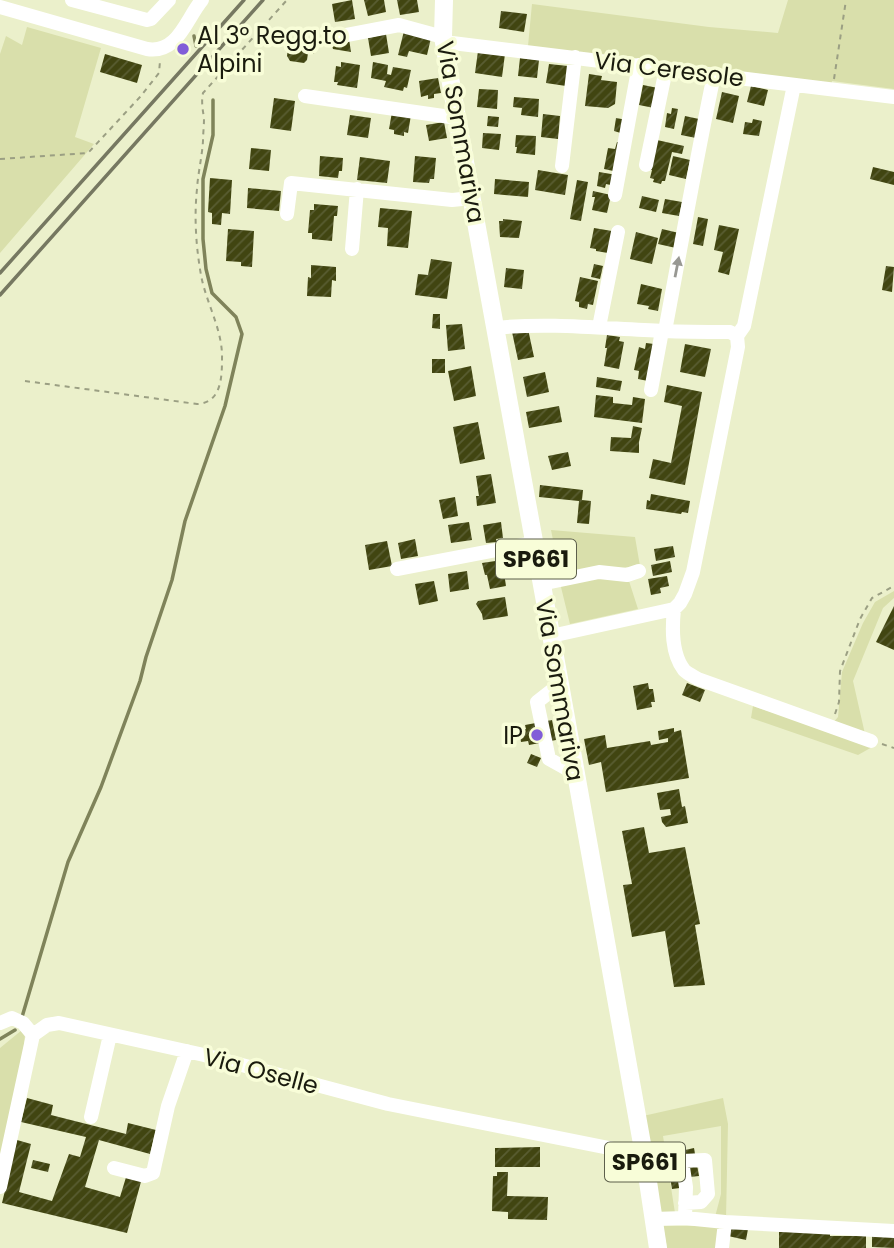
<svg xmlns="http://www.w3.org/2000/svg" width="894" height="1248" font-family="Poppins,sans-serif">
  <defs>
    <pattern id="building-hatch" width="6" height="6" patternUnits="userSpaceOnUse" patternTransform="scale(1.75)"><rect width="6" height="6" fill="#414511"/><path d="M-1 1l2-2M0 6l6-6M5 7l2-2" fill="none" stroke="#595d32"/></pattern>
  </defs>
  <rect width="100%" height="100%" fill="#ebf0cb"/>
  <path fill="#d9dfab" d="M788,0h106v89l-62,-8 -1,5 -303,-40 4,-42 177,23 69,6z
    M27,27l74,21 -26,89 19,7 -94,109v-199l6,-18 16,9z
    M551,530l84,7 5,29 -80,9z
    M603,575l26,6 9,28 -68,15 -10,-41z
    M894,591v7l-11,10 -30,73 12,53 -33,-10 6,-7 4,-45 21,-49 12,-21z
    M753,706l121,40 -16,9 -107,-37z
    M22,1030l3,4 -3,32 -22,104v-122z
    M723,1098l5,26 -2,94 -11,-1 6,-23v-68l-58,10 12,77h-14l-18,-97z
    M663,1226h56l-3,22h-49z"/>
  <g fill="none" stroke-linecap="round" stroke-linejoin="round">
    <path stroke="#7f835a" stroke-width="3.5" d="M194,36l2,10
      M22,1017l46,-155 33,-75 39,-106 6,-24 26,-77 13,-59 40,-115 17,-72 -6,-17 -24,-24 -6,-24 -3,-30v-60l10,-44v-35
      M0,1039l15,-9"/>
  </g>
  <path fill="url(#building-hatch)" d="M352,0l3,19 -20,3 -3,-18z
    M364,0h20l2,12 -18,4z
    M397,0h20l2,12 -19,3z
    M501,11l26,3 -3,18 -25,-4z
    M404,31l27,7 -4,17 -18,-4 -2,6 -9,-2z
    M386,34l3,19 -18,3 -3,-18z
    M349,39l2,13 -18,-3 -2,-7z
    M289,41l17,3v-2l10,1 -2,11 -6,-1 -1,7 -3,3 -14,-2 -3,-5z
    M478,51l27,3 -3,23 -27,-4z
    M105,54l37,11 -5,18 -37,-11z
    M520,58l19,2 -2,18 -19,-2z
    M341,62l19,3 -3,23 -20,-3 1,-3h-4l2,-16 5,1z
    M373,62l15,3 -1,9 4,1 2,-8 18,3 -4,18 -3,-1 -1,4 -19,-4 2,-6 -15,-3z
    M549,64l19,2 -2,20 -20,-3z
    M589,74l13,2 -1,4 16,2 -2,22 -7,4 -23,-2z
    M438,78l3,15 -7,1v4l-6,1v-4l-7,2 -2,-16z
    M643,85l15,3 -4,20 -15,-3z
    M751,86l17,4 -4,16 -17,-4z
    M479,89l19,1 -1,19 -20,-2z
    M722,92l17,4 -6,27 -17,-4z
    M514,97l25,2 -1,18 -17,-2 1,-7 -9,-1z
    M274,98l21,3 -4,30 -21,-3z
    M672,108l6,1 -4,20 -9,-2 2,-14 4,1z
    M392,112l19,3 -3,18 -4,-1v4l-10,-2v-4l-5,-1z
    M543,114l17,2 -2,23 -17,-2z
    M350,115l21,3 -3,20 -21,-3z
    M488,116l11,1 -1,10 -11,-1z
    M685,116l14,3 -3,19 -15,-3z
    M616,118l11,2 -3,14 -10,-3z
    M753,119l9,2 -3,15 -16,-2 2,-12 7,1z
    M444,122l3,16 -18,3 -3,-16z
    M483,133l18,1 -2,16 -17,-2z
    M516,135l20,1 -1,19 -19,-2 1,-6h-2z
    M657,140l27,6 -2,8 -10,-2 -7,29h-3l-1,3 -8,-2 1,-3 -4,-1 2,-8 -3,-1z
    M617,142l7,1 -6,29 -14,-3 4,-21 7,1z
    M251,148l20,2 -2,21 -20,-2z
    M320,156l23,2 -1,13h-3l-1,7 -19,-2z
    M415,156l21,2 -2,21h-4l-1,4 -16,-1z
    M673,156l17,4 -4,19 -17,-4z
    M360,157l30,4 -3,22 -30,-3z
    M873,167l21,5v13l-24,-6z
    M538,170l30,5 -3,20 -30,-5z
    M599,172l18,3 -2,11 -9,-2 -1,4 -8,-2z
    M210,178l22,2 -2,34 -8,-1 -1,12 -9,-1v-11l-4,-1z
    M495,179l34,3 -1,15 -34,-3z
    M577,180l11,2 -7,39 -11,-2z
    M248,188l33,3 -2,20 -32,-3z
    M593,191l18,4 -4,18 -15,-3 3,-13h-3z
    M642,196l17,4 -3,12 -17,-4z
    M665,199l17,3 -3,14 -17,-3z
    M314,204l24,2 -1,10h-3l-2,25 -20,-2v-6h-4l2,-23h4z
    M380,208l32,3 -4,37 -21,-2 1,-18 -10,-1z
    M698,217l10,2 -5,27 -10,-2z
    M503,219l19,2 -3,17 -19,-1 -1,-16h4z
    M719,225l20,4 -10,46 -11,-3 5,-20 -9,-2z
    M594,228l18,3 -4,22 -12,-2v-2l-6,-1z
    M228,229l26,2 -2,36 -11,-1v-4l-15,-1z
    M662,229l17,4 -3,15 -18,-4z
    M636,232l22,6 -6,26 -22,-5z
    M431,259l21,3 -5,37 -32,-4 3,-21 10,1z
    M594,264l9,2 -3,13 -9,-2z
    M311,265l25,2v14l-4,-1 -1,17 -24,-1 1,-19 3,1z
    M886,266l8,1 -2,25 -10,-2z
    M506,268l18,2 -2,19 -18,-2z
    M580,277l18,4 -5,24 -5,-1 -1,5 -8,-2v-5l-4,-1z
    M641,284l21,5 -4,22 -10,-2 1,-3 -12,-2z
    M433,314h7v15l-8,-1z
    M462,324l3,25 -17,2 -2,-26z
    M528,329l6,28 -16,3 -6,-28z
    M607,335l13,2 -1,4 5,1 -5,27 -15,-3 3,-18h-2z
    M646,343l8,1 -6,37 -10,-2 1,-8 -5,-1 5,-23 6,2z
    M685,344l26,5 -6,28 -25,-5z
    M432,359h13v14h-13z
    M471,366l5,30 -22,5 -6,-30z
    M545,372l4,20 -22,5 -4,-20z
    M597,377l25,4 -2,10 -24,-4z
    M667,385l35,7 -17,93 -36,-7 4,-19 18,4 11,-57 -18,-4z
    M596,395l17,2v6l19,2 1,-8 12,2 -3,24 -48,-6z
    M559,406l3,16 -33,6 -3,-16z
    M478,422l7,37 -25,5 -7,-37z
    M633,426l9,2 -3,14v11l-29,-2 1,-14 20,1z
    M568,452l3,14 -19,4 -4,-14z
    M491,474l5,29 -19,3 -1,-10h3l-3,-20z
    M540,485l43,5 -1,10 9,1 -2,23 -12,-1 2,-22 -40,-4z
    M651,494l39,7 -2,12 -6,-1 -1,2 -35,-5 1,-9 3,1z
    M455,497l3,19 -15,3 -4,-19z
    M469,522l3,18 -21,3 -3,-18z
    M501,522l2,16 -7,1 1,3 -11,1 -3,-18z
    M415,539l3,17 -17,3 -3,-16z
    M387,541l5,25 -23,4 -4,-25z
    M673,546l2,11 -19,4 -2,-12z
    M502,560l4,26 -16,3 -3,-14h-2l-3,-12z
    M670,561l2,11 -19,4 -2,-11z
    M467,571l2,18 -19,3 -2,-18z
    M667,576l2,10 -9,2 1,5 -10,2 -3,-16z
    M434,581l4,20 -19,4 -4,-21z
    M505,597l3,19 -25,4 -1,-6 -6,-10 2,-3z
    M894,606v44l-18,-8z
    M648,683l1,6h4l2,13h-4l1,5 -15,3 -4,-24z
    M687,683l18,7 -5,12 -18,-7z
    M552,720l4,20 -27,5 -1,-4 -7,1 -2,-12 7,-1 -1,-4z
    M674,728v4l7,-2 8,48 -83,14 -5,-30 -12,3 -5,-26 21,-4 2,13 43,-7 1,4 17,-3v-4l-9,2 -1,-9z
    M531,754l10,4 -4,9 -10,-4z
    M679,789l3,18 3,-1 3,17 -22,4 -4,-5 -1,-5 10,-2 -1,-6 -10,1 -3,-17z
    M644,827l5,26 36,-6 15,77 -5,1 10,60 -31,2 -9,-56 -33,6 -9,-52 9,-1 -10,-53z
    M27,1098l26,7 -2,10 75,19 2,-11 28,7 -6,24 -51,-14 -14,47 35,10 7,-23 15,4 -15,55 -125,-30 15,-63 14,4 -12,48 33,9 17,-47 11,3 6,-20 -65,-15z
    M540,1147v20h-45v-19z
    M694,1148l5,28 -9,1 -5,-27z
    M33,1160l17,4 -2,8 -17,-4z
    M675,1163l5,25 -8,1 -4,-25z
    M497,1172h11l-1,24 41,1 -1,23 -39,-1v-7l-16,-1 1,-35h4z
    M730,1226l18,3 -2,11 -18,-4z
    M779,1232h51v4h36v12h-87z
    M872,1235l22,1v12l-22,-1z"/>
  <g fill="none" stroke-linecap="round" stroke-linejoin="round">
    <path stroke="#9b9f83" stroke-width="2" stroke-dasharray="5 5" stroke-linecap="butt" d="M834,79l12,-79
      M0,159l88,-6 52,-56 19,-24 1,-12
      M25,381l172,23c24,-1 25,-26 25,-45 1,-29 -16,-56 -21,-84 -5,-28 -7,-58 -4,-86 1,-16 5,-32 6,-48 0,-7 1,-15 1,-22 -1,-9 -3,-16 -1,-26l84,-93
      M835,714l4,-12 1,-31 20,-52 12,-21 22,-12
      M882,744l12,4"/>
    <path stroke="#fff" stroke-width="14" d="M72,0l75,20 4,-1 18,-19
      M0,7l147,42c31,5 39,-30 55,-49
      M331,38l68,-13 44,12
      M444,42l450,55
      M305,96l152,22
      M646,165l20,-96
      M562,166l13,-109
      M615,195l24,-130
      M287,214l4,-31 161,17 20,-2
      M352,249l5,-60
      M599,327l19,-95
      M494,328c57,-6 113,1 170,3 22,1 44,1 66,1l7,4
      M665,331c16,-85 31,-171 49,-256
      M737,336l7,-10 50,-241
      M651,390l11,-59
      M397,569l136,-26
      M541,584l58,-12 28,3 12,-4
      M674,609c-2,19 -3,44 10,61 4,4 9,6 14,9l173,62
      M551,636l123,-27 6,-6 5,-9 8,-22 45,-225 -1,-11
      M560,684l-23,18 12,57 27,15
      M0,1023l12,-5 11,5 10,12
      M91,1117l19,-82
      M114,1168l31,8 8,-3 15,-67 19,-55
      M0,1187l33,-152 14,-10 12,-2 145,32 184,49 256,51
      M685,1218l1,-31 -4,-26 23,-1 3,34 -7,8 -16,1
      M653,1219l32,-1 40,4 169,9
      M722,1248l3,-26"/>
    <path stroke="#fff" stroke-width="18" d="M444,0l-1,37 14,81 103,566 84,471 14,93"/>
    <path stroke="#767861" stroke-width="3.5" d="M0,273l244,-273
      M0,295l263,-295"/>
  </g>
  <defs><path id="oneway-solid" d="M-6-.8H1V-3.2L6.5 0L1 3.2V.8H-6Z" transform="scale(1.75)"/></defs>
  <use fill="#989893" href="#oneway-solid" transform="translate(677 267) rotate(-79)"/>
  <g fill="#815dd8" stroke="#f8fdd8" stroke-width="2.5">
    <circle cx="183" cy="49" r="7"/>
    <circle cx="537" cy="735" r="7"/>
  </g>
  <g text-anchor="middle" dominant-baseline="central" stroke-width="7" stroke-linejoin="round" paint-order="stroke">
    <g fill="#f8fdd8" stroke="#5d5f4b" stroke-width="2">
      <rect x="496" y="539.5" width="80" height="39" rx="5"/>
      <rect x="605" y="1142.5" width="80" height="39" rx="5"/>
    </g>
    <g font-size="23" font-weight="bold" fill="#1a1b0e">
      <text x="536" y="559">SP661</text>
      <text x="645" y="1162">SP661</text>
    </g>
    <g font-size="24" fill="#1a1b0e" stroke="#f8fdd8" text-anchor="start">
      <text x="197" y="35">Al 3° Regg.to<tspan x="197" dy="28">Alpini</tspan></text>
      <text x="523" y="735" text-anchor="end">IP</text>
    </g>
    <g font-size="24" fill="#1a1b0e" stroke="#f8fdd8">
      <text transform="translate(669 69) rotate(7)">Via Ceresole</text>
      <text transform="translate(461 132) rotate(80)">Via Sommariva</text>
      <text transform="translate(560 690) rotate(80)">Via Sommariva</text>
      <text transform="translate(261 1071) rotate(15)">Via Oselle</text>
    </g>
  </g>
</svg>
